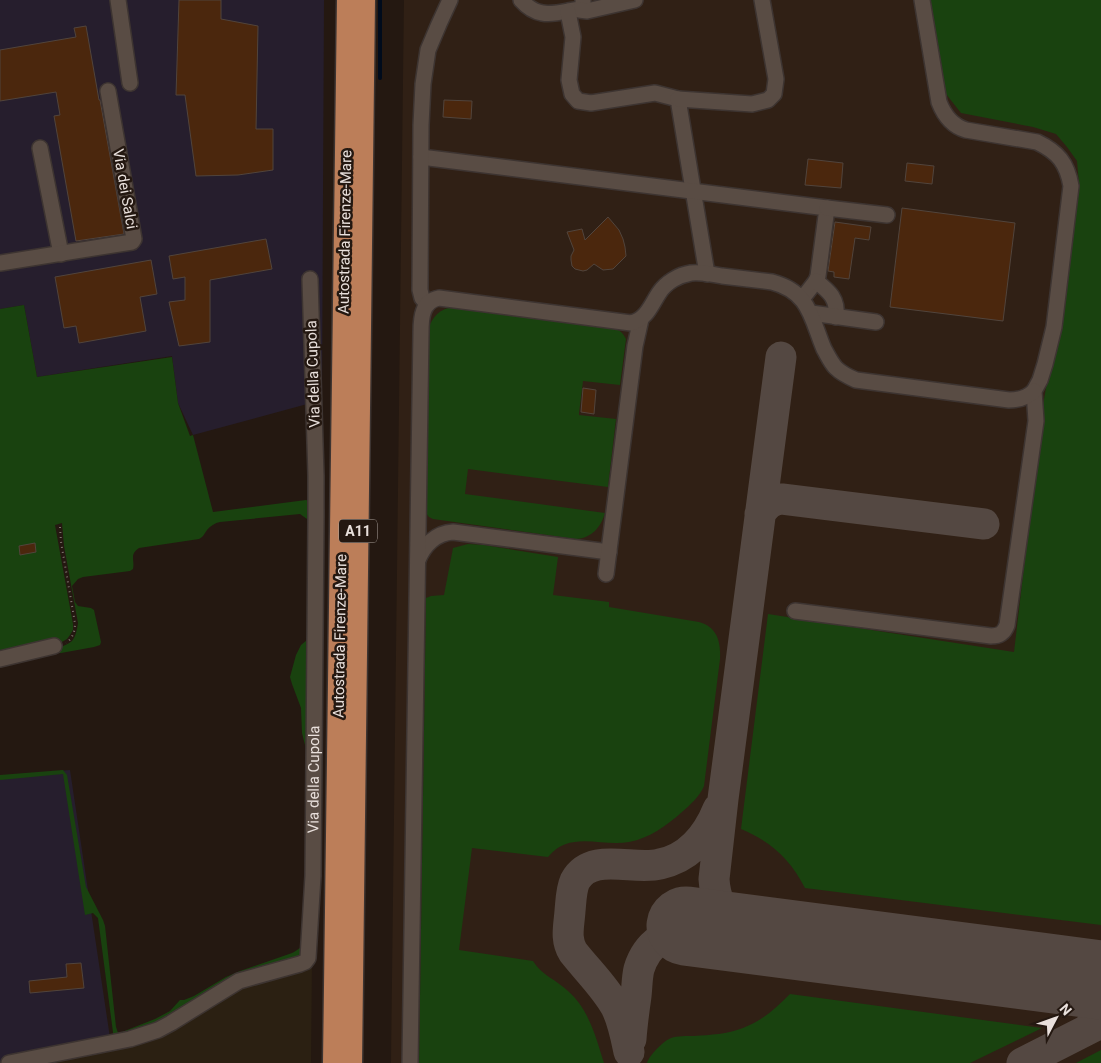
<svg xmlns="http://www.w3.org/2000/svg" width="1101" height="1063" font-family="Roboto,sans-serif">
  <rect width="100%" height="100%" fill="#241811"/>
  <path fill="#2b2012" d="M312,961l-1,102h-267l68,-12 52,-16 68,-47z"/>
  <path fill="#261e2d" d="M0,0h324l-1,194 -1,206 -129,35 -15,-32 -6,-47 -135,21 -13,-72 -24,4z
    M70,770l42,281 -68,12h-44v-287z"/>
  <path fill="#302015" d="M404,0h697v1063h-710z"/>
  <path fill="#19420f" d="M930,0h171v925l-296,-37c-15,-29 -33,-46 -64,-59l27,-215 246,38 29,-247 6,-34 10,-28 20,-160 -2,-22 -10,-14 -11,-13 -23,-7 -72,-14 -15,-19z
    M24,305l13,72 135,-20 6,46 12,33 3,-1 20,77 93,-12 5,2 1,5 1,49 -1,102v75l-1,122 -2,81 -3,15 -5,7 -7,4 -40,10 -18,6 -78,47 -26,10 -18,5 -16,-122 -5,-5 -8,2 -22,-141 -63,6v-5l63,-5 4,5 19,112 17,33 2,6 11,101 2,6 4,-1 33,-13 15,-8 10,-11h4l10,-4 32,-19 14,-6 52,-18c12,-6 11,-9 13,-22l5,-170 -5,-16 -3,-12 -1,-25 -9,-24 -2,-7 6,-22 5,-10 6,-5 4,-10 -2,-85 -2,-11v-15l-7,-5 -80,8c-5,1 -10,4 -13,8 -3,4 -3,6 -8,9l-60,9c-10,7 -4,11 -6,21l-3,2 -47,6 -5,2 -6,7 3,16 3,4 13,2 3,2 7,32 -1,3 -6,2 -33,6 -16,-1 -45,10c16,-4 61,-11 72,-21 4,-5 5,-12 6,-18l-14,-77 -2,-23 -7,2 18,99v6l-3,5 -3,4 -5,3 -62,14v-347z
    M454,307l160,21c7,3 9,5 12,11l-6,46 -37,-4 -4,32v2l37,4 -8,68 -140,-18 -3,25 140,19c-4,14 -13,25 -29,26l-143,-20 -4,-2 -4,-5 3,-182c4,-13 12,-22 26,-23z
    M468,544l16,1 74,12 -5,38 56,7v5l90,15c18,5 22,19 21,37l-16,127c-4,10 -14,19 -22,26 -16,14 -32,26 -53,30 -28,5 -59,-12 -81,15l-76,-9 -13,102 74,11c8,14 24,19 35,30 21,18 28,47 36,72h-185l7,-465 5,-2 13,-1 9,-47z
    M790,994l252,34 -72,35h-323c2,-7 16,-22 24,-25 6,-2 16,-2 23,-2 17,-1 33,-2 49,-8 19,-7 33,-20 47,-34z
    M1101,1050v13h-25z"/>
  <g fill="none" stroke-linecap="round" stroke-linejoin="round">
    <path stroke="#000b1c" stroke-width="4" d="M380,0v78"/>
    <path stroke="#544842" stroke-width="31" d="M781,357l-58,442 -9,80c3,51 40,53 81,61
      M760,514c6,-9 11,-14 22,-15l202,25
      M1062,975c9,3 19,5 26,10 13,14 12,31 -1,45
      M631,1039c1,-15 3,-29 5,-43 1,-9 1,-19 3,-27 9,-29 32,-39 60,-41
      M629,1052c-3,-15 -6,-31 -13,-45 -11,-20 -29,-37 -43,-55 -8,-13 -4,-26 -3,-41 1,-10 1,-21 5,-30 16,-30 59,-10 85,-17 29,-6 47,-28 58,-55
      M1022,1063l79,-40"/>
    <path stroke="#544842" stroke-width="79" d="M686,926l415,54"/>
  </g>
  <path fill="#4b270d" stroke="#51443c" d="M179,0h42v19l37,7 -2,103h17v41l-35,5 -42,1 -11,-81h-9z
    M86,26l13,74h1l24,134 -48,7 -22,-125 6,-1 -4,-23 -56,9v-51l76,-13 -2,-9z
    M444,100l28,1 -1,18 -28,-2z
    M808,159l35,4 -2,25 -36,-3z
    M907,163l27,3 -2,18 -27,-3z
    M902,208l113,15 -12,98 -113,-14z
    M608,217l11,13 4,9 2,8 1,9 -13,13 -10,1 -9,-6 -7,6 -4,1 -8,-2 -3,-3 -1,-6v-4l3,-6 -7,-18 15,-3 3,11z
    M835,222l36,5 -2,13 -14,-2 -6,41 -15,-2v-5l-6,-1z
    M266,239l6,30 -62,11v62l-31,4 -10,-44 16,-2v-23l-12,2 -4,-23z
    M151,260l6,34 -17,3 6,34 -67,12 -3,-17 -12,2 -9,-51z
    M583,388l13,2 -2,24 -13,-2z
    M35,543l1,9 -16,3 -1,-9z
    M81,963l3,25 -54,5 -1,-12 38,-4 -1,-13z"/>
  <g fill="none" stroke-linecap="round" stroke-linejoin="round">
    <g stroke="#3d3431" stroke-width="18">
      <g id="minor">
        <path d="M118,0l12,83"/>
        <path d="M521,0c14,16 27,15 47,11 6,-1 10,-1 15,-4v-7"/>
        <path d="M579,10l8,1 48,-11"/>
        <path d="M568,12l5,25 -4,43 3,14 6,7 13,2 64,-10 23,6 29,175"/>
        <path d="M678,99l74,5 16,-4 6,-6 2,-15 -14,-79"/>
        <path d="M40,148l21,106"/>
        <path d="M421,157l406,51 -9,68 -2,5 -14,18"/>
        <path d="M827,208l60,7"/>
        <path d="M0,263l132,-21 2,-3 -26,-148"/>
        <path d="M816,281c14,11 22,18 20,36"/>
        <path d="M427,304l-5,-6 -2,-8 1,-165 2,-41 5,-34 11,-26 11,-24"/>
        <path d="M811,313l65,9"/>
        <path d="M418,560c6,-15 18,-27 35,-28l156,20"/>
        <path d="M606,574l29,-228 6,-27"/>
        <path d="M795,611l196,25c9,0 13,-3 16,-11l29,-204 -2,-30 6,-11 5,-16 9,-37 17,-141c-4,-23 -13,-34 -34,-44l-71,-12c-14,-4 -22,-15 -27,-28l-17,-102"/>
        <path d="M0,659l54,-13"/>
        <path id="s1" d="M9,1063l121,-24 28,-9 13,-7 68,-42 61,-17 5,-2 3,-4 5,-82 3,-358v-42l-6,-197"/>
        <path d="M410,1063l11,-731c0,-14 1,-31 18,-34l192,25c16,-4 20,-18 28,-30 7,-11 20,-18 32,-20 10,-1 21,1 31,3 17,2 34,4 50,6 38,10 39,36 52,67 4,7 7,14 12,19 6,6 13,9 20,12l153,20c10,0 18,-2 25,-9"/>
      </g>
    </g>
    <g stroke="#3d3431" stroke-width="25">
      <path id="highway" d="M334,1063l14,-1063
        M351,1063l13,-1063"/>
    </g>
    <path stroke="#807570" stroke-width="2" stroke-dasharray="1 4" stroke-linecap="butt" d="M60,527l1,15 14,81c0,8 -2,15 -9,20"/>
    <use href="#minor" stroke="#594c44" stroke-width="15"/>
    <use href="#highway" stroke="#bc7e59" stroke-width="22"/>
  </g>
  <g text-anchor="middle" dominant-baseline="central" stroke-width="5" stroke-linejoin="round" paint-order="stroke">
    <rect fill="#241811" stroke="#aea49f" stroke-width="1" x="339" y="519.5" width="38" height="23" rx="4"/>
    <g font-size="14" font-weight="bold" fill="#e9e0dc">
      <text x="358" y="531">A11</text>
    </g>
    <g font-size="15" fill="#e9e0dc" stroke="#241811">
      <text transform="translate(125 189) rotate(80)">Via dei Salci</text>
      <text transform="translate(345 232) rotate(-89)">Autostrada Firenze-Mare</text>
      <text transform="translate(313 374) rotate(-92)">Via della Cupola</text>
      <text transform="translate(340 636) rotate(-89)">Autostrada Firenze-Mare</text>
      <text stroke="none"><textPath href="#s1" startOffset="500">Via della Cupola</textPath></text>
    </g>
  </g>
  <g transform="translate(1056 1018) rotate(49)" stroke="#241811" stroke-width="4" paint-order="stroke">
  <path d="M0-4L9 19L0 12L-9 19Z" fill="#e9e0dc"/>
  <text y="-8" font-size="14" font-weight="bold" text-anchor="middle" fill="#e9e0dc">N</text>
  </g>
</svg>
